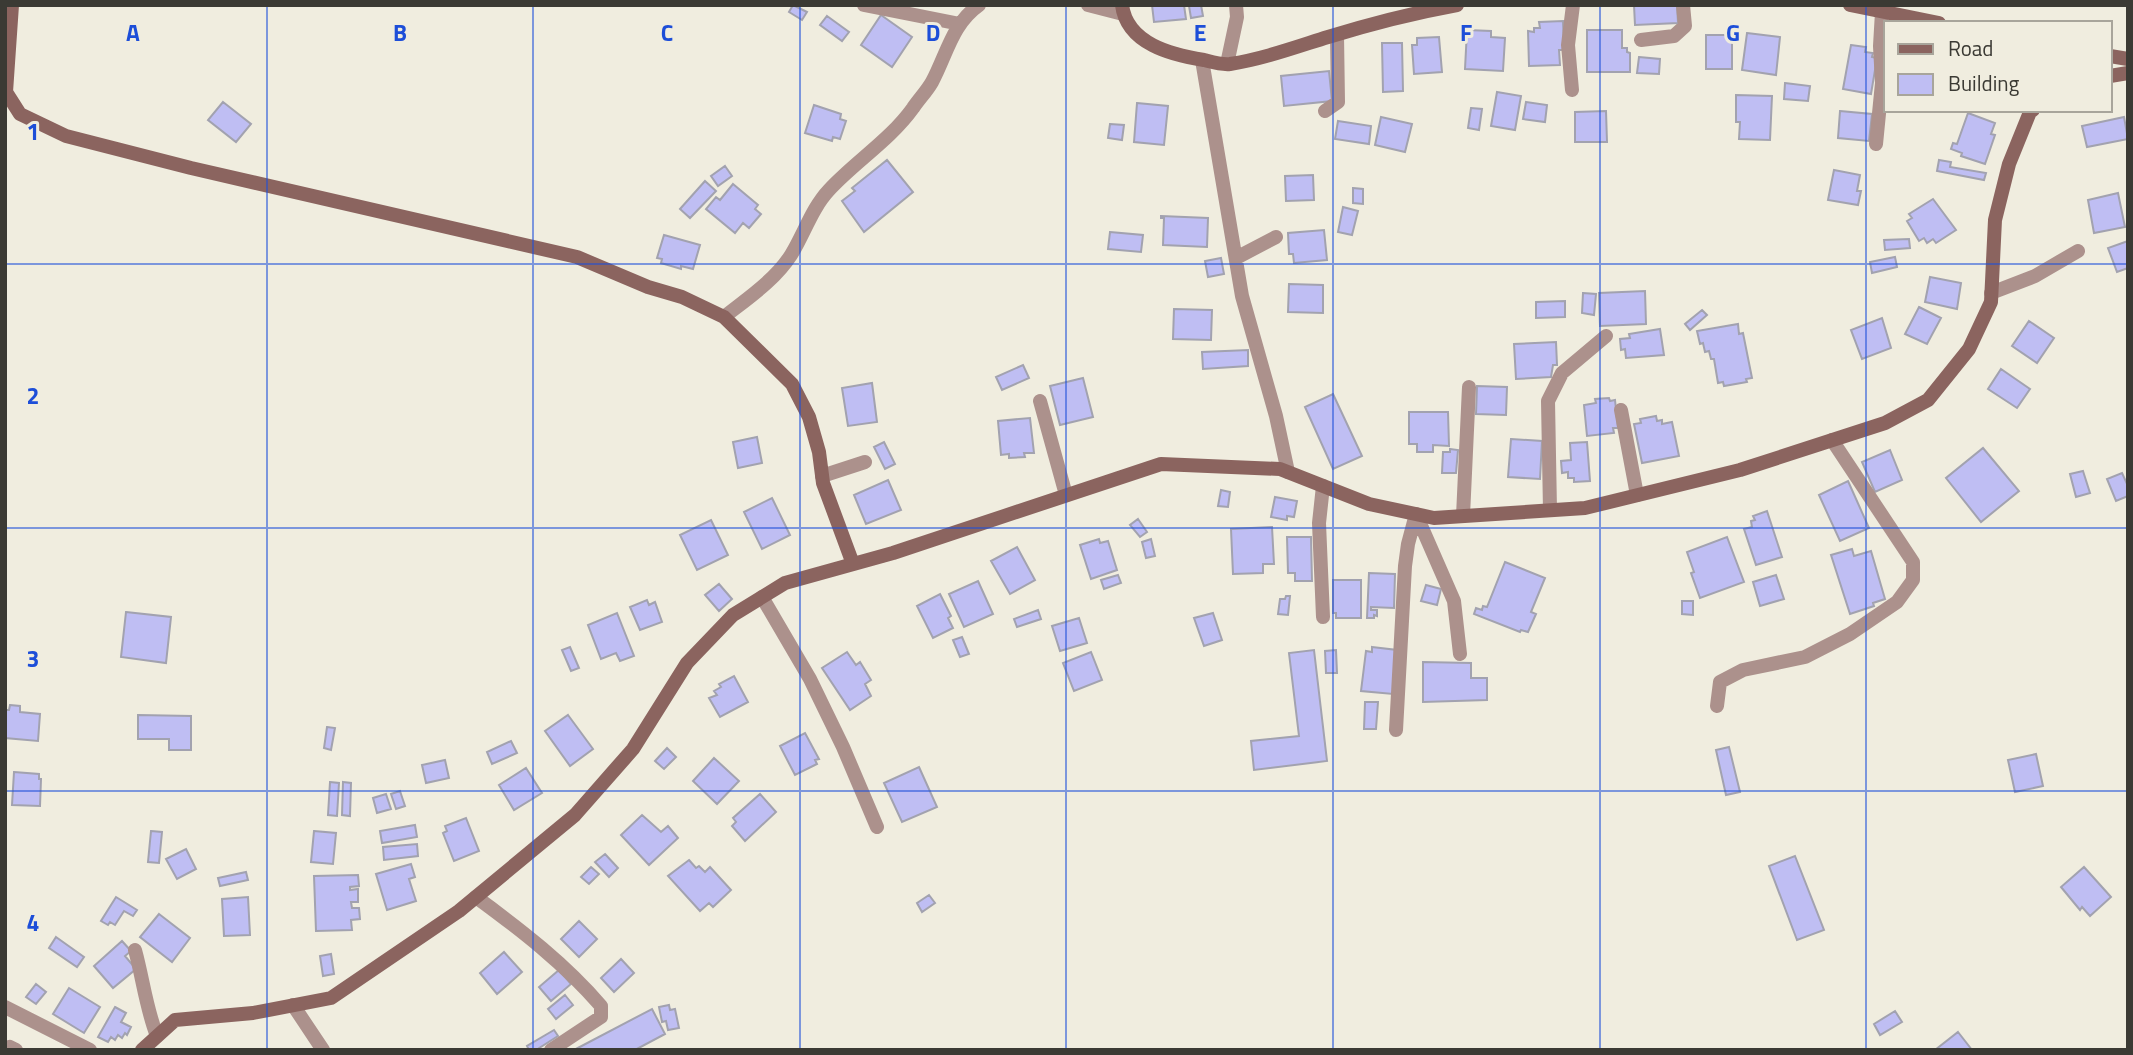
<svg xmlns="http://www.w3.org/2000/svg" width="2133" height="1055" font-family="'Titillium Web',sans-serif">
  <rect width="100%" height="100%" fill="#f0eddf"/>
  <path fill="#bfbef3" stroke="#a2a2af" stroke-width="2" d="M793,5l14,7 -5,8 -13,-8z
    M1152,5h32l2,14 -32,3z
    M1201,5l2,11 -12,2 -2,-12z
    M1634,5h43l1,18 -43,2z
    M881,15l31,22 -20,30 -31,-22z
    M827,16l22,16 -7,9 -22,-16z
    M1563,21l1,29h-5l1,15 -31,1 -1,-35 6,1v-4h6l-1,-6z
    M1467,30l24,1v6l14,1 -2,33 -38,-2z
    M1587,30h35v18h5v4l3,1v19h-43z
    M1747,33l33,4 -4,38 -34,-5z
    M1706,35h26v34h-26z
    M1439,37l3,35 -28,2 -2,-29h5v-7z
    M1382,43h20l1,48 -20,1z
    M1851,45l15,2 -1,5 8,1 -1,4 5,1 -6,36 -28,-5z
    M1639,57l21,2 -1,15 -22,-1z
    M1329,71l3,30 -48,5 -3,-30z
    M1785,83l25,3 -2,15 -24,-2z
    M1497,92l24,4 -6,34 -24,-4z
    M1736,95l36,1 -2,44 -31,-1 1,-17h-4z
    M223,102l28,22 -15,18 -28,-22z
    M1526,102l21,3 -2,17 -22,-3z
    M1137,103l31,3 -4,39 -30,-3z
    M814,105l27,9 -1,5 6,2 -6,18 -7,-2 -1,4 -27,-8z
    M1471,108l11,1 -3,21 -11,-2z
    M1606,111l1,31h-32v-30z
    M1840,111l32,3 -3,27 -31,-3z
    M1968,113l27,10 -4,11 4,1 -10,29 -24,-8 1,-3 -11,-4 2,-6 4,1z
    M1381,117l31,7 -7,28 -30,-7z
    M2124,117l4,22 -41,8 -5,-21z
    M1338,121l33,5 -2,18 -34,-5z
    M1110,124l14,1 -2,15 -14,-2z
    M887,160l26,32 -49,40 -22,-31 13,-10 -3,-3z
    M1939,160l12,2 -1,5 36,6 -2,7 -47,-9z
    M725,166l7,10 -14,10 -7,-10z
    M1834,170l26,5 -3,16h4l-3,14 -30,-5z
    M1313,175l1,25 -28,1 -1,-25z
    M705,181l11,10 -26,27 -10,-9z
    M733,184l25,21 -3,4 6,5 -12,14 -6,-5 -8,10 -29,-24 10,-12 4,3z
    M1353,188l10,1v15l-10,-1z
    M2118,193l7,34 -31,6 -6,-33z
    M1933,199l23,31 -20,13 -3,-4 -6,4 -3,-5 -5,3 -12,-20 5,-3 -3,-4z
    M1343,207l15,4 -6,24 -14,-3z
    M1161,216l47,2 -1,29 -44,-2 1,-27h-3z
    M1324,230l3,30 -33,3 -1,-9h-4l-1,-21z
    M1110,232l33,3 -2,17 -33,-3z
    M664,235l36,10 -7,24 -12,-3v3l-20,-6 1,-4 -5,-1z
    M1909,239l1,9 -25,2 -1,-10z
    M2128,241v27l-11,4 -9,-24z
    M1895,257l2,10 -25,6 -2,-11z
    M1221,258l3,16 -16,3 -3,-16z
    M1930,277l31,6 -4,26 -32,-7z
    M1289,284l34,1v28l-35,-1z
    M1645,291l1,33 -46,2 -1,-33z
    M1583,293l13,1 -2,21 -12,-2z
    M1565,301v16l-29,1v-16z
    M1919,307l22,11 -14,26 -22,-10z
    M1174,309l38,1 -1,30 -38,-1z
    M1702,310l5,5 -17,15 -5,-6z
    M1882,318l9,30 -29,11 -11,-29z
    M2029,321l25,17 -17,25 -25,-17z
    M1738,324l1,10 4,-1 9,45 -6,1 1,3 -23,4 -1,-4 -5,1 -4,-24h-3l-2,-8 -4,1 -2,-9 -3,1 -3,-13z
    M1660,329l4,26 -38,3 -1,-9 -4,1 -1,-11 10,-1 -1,-4z
    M1556,342l1,23h-4l-2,12 -35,2 -2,-35z
    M1248,350v16l-45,3 -1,-17z
    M1023,365l6,13 -27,12 -6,-13z
    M2001,369l29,20 -13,19 -29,-19z
    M1083,378l10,39 -33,8 -10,-39z
    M872,383l5,39 -29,4 -6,-38z
    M1477,386l30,1 -1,28 -30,-1z
    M1333,394l29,62 -29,13 -28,-62z
    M1609,398l1,3 5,-1 3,28h-5l1,5 -27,3 -3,-31 12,-2 -1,-4z
    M1409,412h39l1,34 -16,-1v7h-16v-8h-8z
    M1656,416l1,5 5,-1v4l10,-2 7,34 -37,7 -8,-39 7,-1 -1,-4z
    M1030,418l4,35h-10l1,4 -16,1v-4l-8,1 -3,-34z
    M757,437l5,26 -24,5 -5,-26z
    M1511,439l31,2 -2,38 -32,-2z
    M884,442l11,22 -10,5 -11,-22z
    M1587,442l3,39 -16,1v-4h-6v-6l-6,1 -1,-12 10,-1 -1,-17z
    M1983,448l36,43 -38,31 -35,-44z
    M1450,449l8,1 -2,23h-14l1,-21h7z
    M1890,450l12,30 -27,12 -13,-30z
    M2083,471l7,22 -14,4 -6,-23z
    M2122,473l6,13v10l-12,5 -9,-22z
    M888,480l13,30 -35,14 -12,-29z
    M1848,481l21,47 -29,13 -21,-46z
    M1221,490l9,2 -2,15 -10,-1z
    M1275,497l22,4 -3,16 -7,-1v4l-16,-3z
    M772,498l18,37 -28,14 -18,-37z
    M1767,511l15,46 -26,8 -12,-36 8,-2 -1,-6 4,-1 -2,-4z
    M1138,519l9,13 -7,5 -10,-12z
    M711,520l17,35 -31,15 -17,-35z
    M1272,527l2,37h-11v9l-30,1 -2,-45z
    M1287,537h24l1,44h-17v-8h-7z
    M1727,537l17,45 -44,16 -9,-25 3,-1 -7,-20z
    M1099,539l1,4 8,-2 9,29 -26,9 -11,-34z
    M1151,539l4,17 -9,2 -4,-16z
    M1017,547l18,33 -25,14 -19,-33z
    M1852,549l2,7 17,-5 14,48 -12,4 1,3 -24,8 -19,-59z
    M1505,562l40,16 -14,34 5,2 -8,18 -7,-2 -1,2 -46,-18 2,-6 6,2 1,-4 4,1z
    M1369,573l26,1 -1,34 -23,-1v3h6v6l-3,-1v3h-7z
    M1118,575l3,8 -17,6 -3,-9z
    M1776,575l8,24 -24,7 -7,-24z
    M1333,580h28v38h-25v-5h-3z
    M978,581l15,33 -29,13 -15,-33z
    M719,584l13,15 -13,12 -14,-16z
    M1426,585l15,4 -4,16 -16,-4z
    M940,594l11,22 -3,2 5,10 -20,10 -16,-32z
    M1286,596h4l-2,19 -10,-1 2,-15h5z
    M647,600l2,5 6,-3 7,20 -22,8 -10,-23z
    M1682,601h11v14l-11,-1z
    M1038,610l3,9 -24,8 -3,-8z
    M126,612l45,5 -5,46 -45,-6z
    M617,613l17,43 -14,5 -4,-8 -15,6 -13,-34z
    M1213,613l9,27 -18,6 -10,-28z
    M1079,618l8,25 -27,8 -8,-25z
    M962,637l7,17 -9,3 -7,-17z
    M570,647l9,21 -8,3 -9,-21z
    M1372,647l25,3 -4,44 -32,-3 5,-40 6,1z
    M1314,650l13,111 -73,9 -3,-29 48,-5 -10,-83z
    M1336,650l1,23h-11l-1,-22z
    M847,652l9,13 4,-3 11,18 -6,4 6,12 -21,14 -28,-42z
    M1091,652l11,28 -28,11 -11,-28z
    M1423,662l48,1v15h16v22l-64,2z
    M734,676l14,26 -28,15 -11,-19 8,-3 -3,-4 7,-4 -2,-3z
    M1365,702h13l-2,27h-12z
    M10,705l10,1v6l20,2 -2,27 -33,-3v-28h4z
    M138,715l53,1v34h-22v-11h-31z
    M568,715l25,34 -23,17 -25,-35z
    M327,727l8,1 -4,22 -7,-2z
    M805,733l14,26 -4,1 2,4 -22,11 -15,-29z
    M511,741l6,12 -25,11 -5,-12z
    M1729,747l11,45 -14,3 -10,-45z
    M667,748l9,9 -12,12 -9,-8z
    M2036,754l7,32 -28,6 -7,-32z
    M714,758l25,23 -22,23 -24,-23z
    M445,760l4,18 -23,5 -4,-18z
    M919,767l18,40 -35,15 -18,-39z
    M526,768l16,25 -28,17 -15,-25z
    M14,772l25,2v5h2l-1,27 -28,-1z
    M330,782l9,1 -2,33 -9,-1z
    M343,782l8,1 -1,33 -8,-1z
    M400,791l5,15 -9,3 -5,-15z
    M386,794l5,15 -14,4 -4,-15z
    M760,794l16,18 -31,29 -13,-15 4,-4 -3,-4z
    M642,815l19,17 7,-6 10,12 -29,27 -28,-30z
    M466,818l13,33 -25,10 -11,-28 4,-2 -2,-5z
    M415,825l2,12 -35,6 -2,-12z
    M151,831l11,1 -3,31 -11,-1z
    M314,831l22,2 -3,31 -22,-2z
    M417,844l1,12 -34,4 -1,-13z
    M186,849l10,20 -19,10 -11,-20z
    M605,854l13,14 -9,9 -14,-15z
    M1795,856l29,74 -27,10 -28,-74z
    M689,860l7,8 3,-2 6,6 5,-5 21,23 -18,17 -4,-4 -9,8 -32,-35z
    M411,864l4,13 -6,2 7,22 -29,9 -11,-36z
    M591,867l8,7 -10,10 -8,-7z
    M2084,867l27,30 -21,19 -8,-9 -2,3 -19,-23z
    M246,872l2,8 -28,6 -2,-8z
    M358,875l1,11 -9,1v3l8,-1v13h-7l1,6h7l1,11 -9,1 1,10 -36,1 -2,-55z
    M929,895l6,8 -13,9 -5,-9z
    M116,897l21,13 -4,6 -9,-5 -9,14 -5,-3 -2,3 -7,-4z
    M248,897l2,38 -26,1 -2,-37z
    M159,914l31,24 -18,24 -32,-25z
    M579,921l18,18 -18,18 -18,-18z
    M56,937l28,20 -7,10 -28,-19z
    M122,941l9,10 -6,5 11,13 -23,19 -19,-22z
    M504,952l18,20 -25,22 -17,-21z
    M331,954l3,20 -11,2 -3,-20z
    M621,959l13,14 -20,19 -13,-14z
    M559,970l12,14 -20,17 -12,-14z
    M36,984l10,8 -10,12 -10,-7z
    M69,988l31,19 -16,26 -31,-19z
    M565,995l8,10 -17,14 -8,-10z
    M669,1005l1,5 5,-1 4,19 -11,2 -2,-9 -4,1 -3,-15z
    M115,1007l11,6 -5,9 10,5 -4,8 -2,-2 -3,5 -4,-3 -3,5 -4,-3 -3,5 -10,-5z
    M652,1009l13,25 -30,16h-61z
    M1895,1011l7,11 -22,13 -6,-11z
    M554,1030l4,6 -22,14h-7l-2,-4z
    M1958,1032l14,18h-37z"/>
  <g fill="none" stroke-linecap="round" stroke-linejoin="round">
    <path stroke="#ac918c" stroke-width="14" d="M864,5l96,19
      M1088,5l35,9
      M1641,40l33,-4 11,-10 -2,-21
      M1202,60l40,236 34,120 12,56
      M1227,64l10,-47 -1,-12
      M1572,90l-4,-45 5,-40
      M1325,111l13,-9 -1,-67
      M1876,144l6,-61 -2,-37 2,-34
      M1236,258l40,-21
      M1991,293l44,-17 43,-25
      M724,317c24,-19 51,-37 67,-62 13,-21 21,-47 38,-65 27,-29 61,-50 84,-82 6,-9 14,-17 19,-26 15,-28 20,-58 47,-77
      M1040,401l26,94
      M1621,410l16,85
      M822,476l43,-14
      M1550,510l-2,-109 14,-28 44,-37
      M1416,514l38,87 6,53
      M1463,516l6,-129
      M762,597l48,82 33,68 34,80
      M1323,617l-4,-94 4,-37
      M1717,706l3,-24 23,-12 62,-13 45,-23 47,-32 16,-22v-18l-81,-122
      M1396,730l9,-164 3,-22 8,-30
      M476,897c45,33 89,67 125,109v11l-50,33
      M135,950c8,29 11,58 22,86
      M293,1005l30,45
      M5,1007l85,43
      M7,1050l3,-3 6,3"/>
    <path stroke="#8b645f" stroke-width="14" d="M12,5l-6,87 14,22 46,22 125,32 386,89 71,30 34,10 42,20 68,67 17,33 10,35 4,31 30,81
      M1122,5c5,39 50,50 82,55 8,2 18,5 26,4 33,-5 66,-17 98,-27 42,-13 85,-24 129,-32
      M1850,5l89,18
      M2110,56l18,3
      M2110,76l18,-3
      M142,1050l33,-30 78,-7 78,-15 128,-87 116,-96 58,-66 54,-86 46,-48 52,-32 108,-30 268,-89 119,5 89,35 65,14 151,-10 155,-38 145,-47 43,-23 41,-51 22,-47 4,-82 14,-56 21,-52 3,-2"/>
  </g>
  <path fill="none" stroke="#1d4ed8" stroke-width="2" stroke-opacity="0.55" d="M267,5v1045M533,5v1045M800,5v1045M1066,5v1045M1333,5v1045M1600,5v1045M1866,5v1045M5,264h2123M5,528h2123M5,791h2123"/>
  <g font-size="23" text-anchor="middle" font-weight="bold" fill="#1d4ed8" stroke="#f0eddf" stroke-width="6" stroke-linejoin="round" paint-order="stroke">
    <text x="133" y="41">A</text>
    <text x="400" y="41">B</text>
    <text x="667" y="41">C</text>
    <text x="933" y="41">D</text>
    <text x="1200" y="41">E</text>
    <text x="1466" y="41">F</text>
    <text x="1733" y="41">G</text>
    <text x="33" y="140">1</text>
    <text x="33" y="404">2</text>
    <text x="33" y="667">3</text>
    <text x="33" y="931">4</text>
  </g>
  <rect width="2133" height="1055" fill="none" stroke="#3b3a34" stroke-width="14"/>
  <rect x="1884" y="21" width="228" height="91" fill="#f0eddf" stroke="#a8a59b" stroke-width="2"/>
  <rect x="1898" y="44" width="35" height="10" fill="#8b645f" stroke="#a8a59b" stroke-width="2"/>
  <text x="1948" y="56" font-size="21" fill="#3b3a34">Road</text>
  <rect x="1898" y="74" width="35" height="21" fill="#bfbef3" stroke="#a8a59b" stroke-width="2"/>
  <text x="1948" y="91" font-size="21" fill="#3b3a34">Building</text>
</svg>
